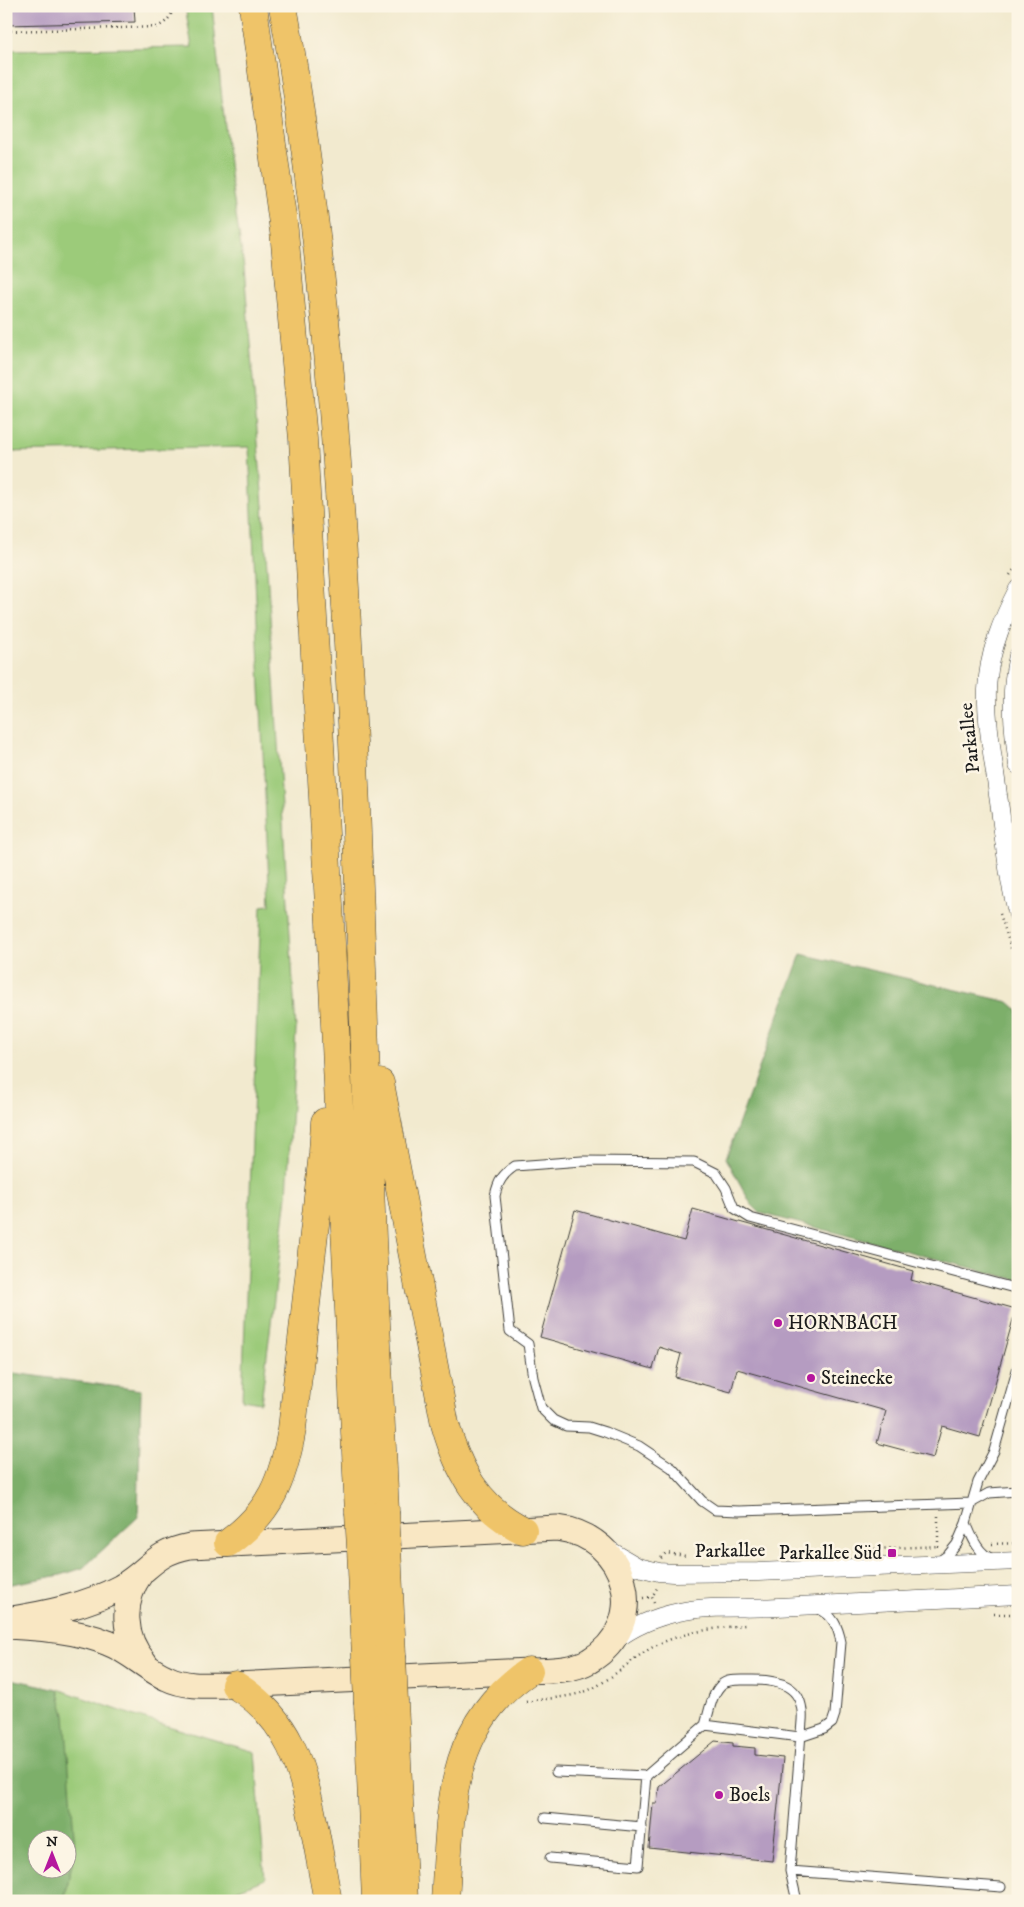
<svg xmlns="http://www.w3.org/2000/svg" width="1024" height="1907" font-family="'IM FELL DW Pica',serif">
  <rect width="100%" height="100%" fill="#fcf5e5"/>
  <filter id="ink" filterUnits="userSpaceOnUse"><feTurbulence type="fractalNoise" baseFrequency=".02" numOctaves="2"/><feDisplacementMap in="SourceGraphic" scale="10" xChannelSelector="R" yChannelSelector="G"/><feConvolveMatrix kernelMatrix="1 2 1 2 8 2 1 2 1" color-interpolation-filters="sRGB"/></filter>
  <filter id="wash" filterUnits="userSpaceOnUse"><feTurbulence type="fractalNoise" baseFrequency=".0096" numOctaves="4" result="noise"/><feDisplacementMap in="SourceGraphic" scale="20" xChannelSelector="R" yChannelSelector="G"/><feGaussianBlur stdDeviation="1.12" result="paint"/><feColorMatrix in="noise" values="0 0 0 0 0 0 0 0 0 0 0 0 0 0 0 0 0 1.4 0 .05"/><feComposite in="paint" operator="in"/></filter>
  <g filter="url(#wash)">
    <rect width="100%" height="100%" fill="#f2eacf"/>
    <path fill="#9ccb7a" stroke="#5c744b" d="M185,6h27l19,176 13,86 19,237 33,525 -9,166 -26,207 -19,-3 19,-494 9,-1 -21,-458 -243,5v-402l186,-3z
      M58,1689l80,28 117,35 10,127 -56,22h-145l11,-52z"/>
    <path fill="#7daf6a" stroke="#4c6643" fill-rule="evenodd" d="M801,954l208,48 9,8v270l-258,-67 -9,-9 -25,-46z
      M6,1372l135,18 -3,127 -55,51 -22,7 -55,10z
      M6,1678l52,11 7,26 10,134 -11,52h-58zM38,1840h30v30h-30z"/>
    <g id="blocks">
      <path fill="#b59cc1" d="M6,6h128l1,16 -129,3z
        M693,1209l220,62 -2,9 105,29 -36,128 -38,-11 -9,32 -56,-15 9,-32 -149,-42 -6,23 -56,-15 6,-23 -22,-7 -6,22 -113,-32 35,-127 109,31z
        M715,1741l18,2v3l22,2v7l28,3 -11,103 -123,-13 4,-45h4l2,-16z"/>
    </g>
  </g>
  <g filter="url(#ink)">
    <use href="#blocks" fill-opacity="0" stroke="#3c3b37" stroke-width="1"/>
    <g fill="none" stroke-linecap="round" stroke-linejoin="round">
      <g stroke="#3c3b37" stroke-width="11">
        <path id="service" d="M1018,1289l-268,-71 -16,-10 -8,-20 -10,-15 -22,-11 -112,-1 -67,5c-12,8 -17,15 -20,30l15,135 18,13 5,34 8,30 12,12 13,6 23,1 16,5 34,14 33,22 30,33 13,9 24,1 232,-8 18,-10 29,-2
          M966,1523c6,14 12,31 27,36
          M938,1562l10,-7 9,-11 9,-21 12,-41 16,-31 24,-84
          M705,1725c4,-12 6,-30 16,-40 6,-6 17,-5 26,-5 30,-1 58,4 55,41l-12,150 7,30
          M556,1772l90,4
          M545,1818l97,9
          M550,1858l88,8 8,-90 59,-51 95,12 24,-8 8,-6 3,-9 6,-72c-3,-15 -8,-27 -22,-33
          M790,1871l211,16"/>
      </g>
      <g stroke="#3c3b37" stroke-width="19">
        <path id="minor" d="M1018,589c-16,31 -30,65 -31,101 -1,35 7,71 11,105 6,40 9,81 20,120
          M1018,656c-9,37 -5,72 0,109
          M609,1550l29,17 21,5 14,1 85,-1 260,-11
          M614,1641c20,-15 40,-24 65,-29 33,-7 66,-3 99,-5 80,-4 160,-8 240,-12"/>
      </g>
      <g stroke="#3c3b37" stroke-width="27">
        <path id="secondary" d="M141,1573c-20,28 -19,64 4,90
          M6,1620c39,-6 80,-14 115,-33 29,-17 32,-34 69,-41l367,-18c71,8 95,96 32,133 -18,10 -40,9 -60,10l-294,14c-22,0 -48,3 -68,-7 -21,-9 -37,-27 -59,-35 -32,-13 -68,-15 -102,-17"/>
      </g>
      <g stroke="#3c3b37" stroke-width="29">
        <path id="trunk" d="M253,6l31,225 19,208 27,484 29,590
          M283,6c47,265 61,533 73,801 6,144 10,288 16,432 4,91 9,182 13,273
          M380,1083l65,341c13,46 33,84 78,106
          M228,1543c43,-31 55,-63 64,-114l31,-276 2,-31
          M387,1547l5,109
          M361,1548l5,109
          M235,1685c54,33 68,82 79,141 5,25 9,50 14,75
          M394,1702l10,199
          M368,1703l8,198
          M445,1901c6,-89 1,-175 84,-230"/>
      </g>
      <path stroke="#3c3b37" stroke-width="2.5" stroke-dasharray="1 4" stroke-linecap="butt" d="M6,31l151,-4c9,-4 15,-10 16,-21
        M1010,575l8,-11
        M1000,914l11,34 7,12
        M938,1516v31
        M992,1544l26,-1
        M870,1551l4,-2 65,-3
        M661,1558l5,-5 20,3
        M643,1598l9,-1
        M654,1603l-2,-6 5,-9
        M994,1614h24
        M526,1702c20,-4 44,-4 63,-12 20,-9 36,-25 54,-37 30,-20 66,-24 102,-28"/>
      <use href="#service" stroke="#fff" stroke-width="9"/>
      <use href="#minor" stroke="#fff" stroke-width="18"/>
      <use href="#secondary" stroke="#f9e7c3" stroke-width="25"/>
      <use href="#trunk" stroke="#efc469" stroke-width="28"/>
      <g stroke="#3c3b37" stroke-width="29" stroke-linecap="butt">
        <path id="trunk-bridge" d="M385,1512l2,35
          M359,1513l2,35
          M392,1656l2,46
          M366,1657l2,46"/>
      </g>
      <use href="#trunk-bridge" stroke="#efc469" stroke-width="28"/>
    </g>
  </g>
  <g fill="#b5179e" stroke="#fcf5e5" stroke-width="2">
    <circle cx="778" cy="1323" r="5"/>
    <circle cx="811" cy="1378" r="5"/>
    <rect x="887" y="1548" width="10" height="10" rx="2.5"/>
    <circle cx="719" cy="1795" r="5"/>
  </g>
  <g text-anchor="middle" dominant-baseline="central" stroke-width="5" stroke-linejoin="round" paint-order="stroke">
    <g font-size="19" fill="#1c1c1c" stroke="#fcf5e5">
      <text transform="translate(970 738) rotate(-96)">Parkallee</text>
      <text transform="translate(730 1551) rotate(-1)">Parkallee</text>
    </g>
    <g font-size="19" fill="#1c1c1c" stroke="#fcf5e5" text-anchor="start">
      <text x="788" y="1323">HORNBACH</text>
      <text x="821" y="1378">Steinecke</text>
      <text x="882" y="1553" text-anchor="end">Parkallee Süd</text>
      <text x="729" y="1795">Boels</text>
    </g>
  </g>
  <rect width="1024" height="1907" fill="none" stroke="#fcf5e5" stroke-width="25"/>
  <g transform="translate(52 1854)"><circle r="24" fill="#fcf5e5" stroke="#a29e95"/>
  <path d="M0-4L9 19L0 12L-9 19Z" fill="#b5179e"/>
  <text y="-8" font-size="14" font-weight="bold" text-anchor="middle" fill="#1c1c1c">N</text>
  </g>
</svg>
